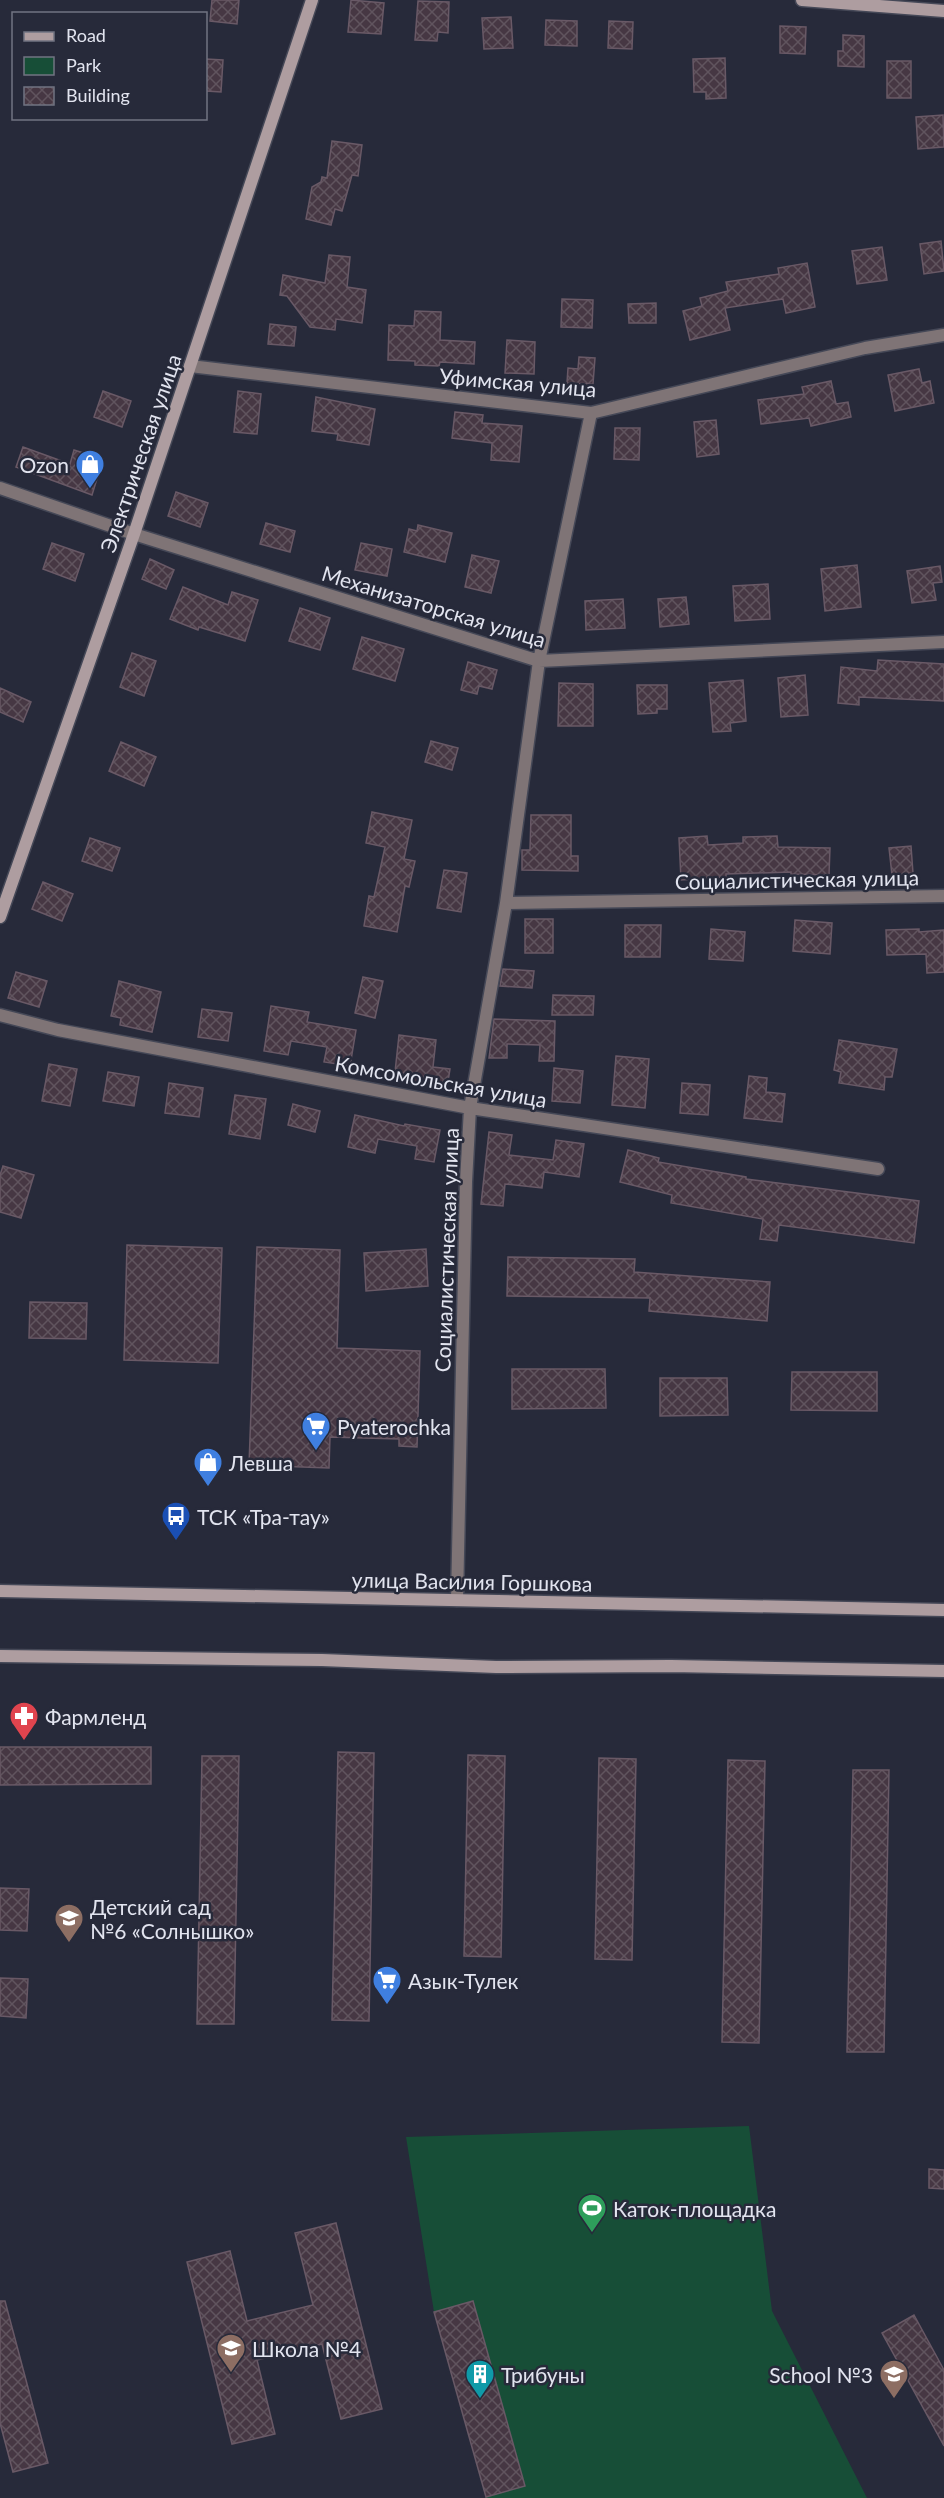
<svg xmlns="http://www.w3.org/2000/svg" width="944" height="2498" font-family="Lato,sans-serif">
  <defs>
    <pattern id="building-cross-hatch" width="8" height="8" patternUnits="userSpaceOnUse" patternTransform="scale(1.5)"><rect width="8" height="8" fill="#463743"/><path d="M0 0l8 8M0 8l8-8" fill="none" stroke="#60545e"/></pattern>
  </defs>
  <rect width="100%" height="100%" fill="#272a3a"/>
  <path fill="#174e37" d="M749,2126l23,185 95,187h-381l-52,-186 -28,-175z"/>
  <path fill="url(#building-cross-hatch)" stroke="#695966" stroke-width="1.5" d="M212,0h27l-2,24 -27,-3z
    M351,0l33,3 -3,31 -33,-2z
    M418,1l31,1 -1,31 -10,-1 -1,9 -22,-1z
    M511,17l2,31 -29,1 -2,-31z
    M546,20l31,1v25l-32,-1z
    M609,21l24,1 -1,27 -24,-1z
    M780,26l26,1 -1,27 -25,-1z
    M843,35l21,1v31l-26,-1v-15h5z
    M725,58l1,40 -20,1v-7h-12l-1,-33z
    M206,59l17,1 -2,32 -15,-1z
    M887,61h24v37h-24z
    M943,115l1,32 -26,2 -2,-32z
    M332,141l30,4 -4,31 -6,-1 -10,36 -7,-2 -4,16 -25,-6 6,-32 9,-5 1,-5 5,1z
    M941,241l3,30 -20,3 -4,-30z
    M882,247l5,33 -30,4 -5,-33z
    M329,255l21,2 -3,30 19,3 -4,33 -26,-4 -1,11 -25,-3 -23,-31 -7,-1 3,-20 42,8z
    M807,263l8,44 -29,6 -3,-14 -58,9 5,22 -40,10 -7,-29 19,-5 -2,-8 28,-7 -2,-9 53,-8 -1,-6z
    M562,299l31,1 -1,28 -31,-1z
    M656,303v20h-27l-1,-19z
    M415,311l26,1 -1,28 35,2 -1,22 -34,-2 -1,4 -24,-1v-4l-27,-1 1,-35 25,1z
    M270,324l26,3 -2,19 -26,-2z
    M507,340l28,2 -1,32 -29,-1z
    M579,357l16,1 -2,26 -26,-1 1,-15 10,1z
    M919,369l3,14 8,-2 4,22 -39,8 -7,-36z
    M831,381l5,23 12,-2 3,15 -40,9 -2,-8 -48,6 -3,-24 46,-6 -2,-7z
    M103,391l28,10 -9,26 -28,-10z
    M238,391l23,3 -4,40 -23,-2z
    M316,397l59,12 -6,36 -32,-5 1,-6 -26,-3z
    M455,412l28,3 -1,8 40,3 -3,36 -28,-2 1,-17 -40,-5z
    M716,420l3,34 -22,3 -3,-35z
    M615,428h25l-1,32 -25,-1z
    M23,447l47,17 4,-14 29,9 -11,36 -76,-28z
    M176,492l32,11 -8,24 -32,-11z
    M266,523l29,8 -5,21 -30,-8z
    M418,525l34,8 -7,29 -41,-10 5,-23 8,2z
    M52,543l32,11 -9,27 -32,-12z
    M361,543l31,6 -5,27 -32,-6z
    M472,555l27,6 -8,32 -26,-6z
    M150,559l24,11 -8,19 -24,-10z
    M857,565l4,42 -36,4 -4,-42z
    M940,566l2,16 -9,1 3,17 -24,3 -5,-32z
    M768,584l2,35 -35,2 -2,-35z
    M183,587l45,18 4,-13 26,8 -13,41 -46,-14 -1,3 -28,-11z
    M686,597l3,27 -29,3 -2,-28z
    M623,599l2,29 -39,2 -1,-29z
    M300,608l30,10 -10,32 -31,-9z
    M362,637l42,12 -9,32 -42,-12z
    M132,653l24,8 -12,35 -24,-9z
    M878,660l66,4v37l-85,-4v8l-21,-2 3,-36 36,4z
    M468,662l29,8 -5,19 -13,-3 -2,8 -16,-4z
    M805,675l3,40 -27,2 -3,-39z
    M743,680l3,41 -16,2 1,8 -18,1 -4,-49z
    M559,683l34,1v42h-35z
    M637,685h30v24h-10v4l-19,1z
    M0,688l31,14 -8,20 -23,-10z
    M431,741l27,7 -6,22 -27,-8z
    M121,742l35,15 -12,29 -35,-15z
    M372,812l40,8 -8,39 11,2 -6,26 -4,-1 -8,46 -33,-6 5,-30 5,1 11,-50 -19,-4z
    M531,815h40v41h7v15l-56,-1v-20h8z
    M707,836l1,9 35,-2v-6l34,-1 1,11 52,1 -1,27 -38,-1v-2l-65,2v3l-45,3 -2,-42z
    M90,838l30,10 -8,23 -30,-10z
    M911,846l2,27 -21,2 -3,-27z
    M444,870l23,3 -6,39 -24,-4z
    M43,882l30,12 -11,27 -30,-12z
    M525,919h28v34h-28z
    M795,920l37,3 -2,31 -37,-3z
    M625,925h36l-1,32h-35z
    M711,929l34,3 -2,29 -34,-2z
    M919,929v3l25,-2v42l-17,1 -1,-19 -39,1 -1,-25z
    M503,969l31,2 -2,17 -32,-2z
    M16,972l31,9 -8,26 -31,-9z
    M363,977l20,4 -8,37 -20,-5z
    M119,981l42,11 -9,40 -32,-7 1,-7 -10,-2z
    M553,995l41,1 -1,19h-41z
    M271,1006l38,6 -2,10 49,8 -6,36 -26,-4 3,-15 -36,-6 -3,14 -24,-4z
    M202,1009l30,4 -4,28 -30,-4z
    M494,1019l61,2 -1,40h-15l1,-16 -33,-1v14h-18z
    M399,1035l37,5 -3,27 17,2 -3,19 -38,-5 1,-9 -15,-2z
    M839,1040l58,9 -5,28h-7l-1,13 -45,-7 2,-11 -7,-2z
    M616,1056l33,3 -4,49 -33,-3z
    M49,1064l28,5 -7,37 -28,-5z
    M554,1068l29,3 -3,32 -28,-2z
    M108,1072l31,5 -5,29 -31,-5z
    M749,1076l18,2 -1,14 19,2 -3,28 -38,-4z
    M169,1083l34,5 -4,29 -34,-4z
    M682,1083l28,2 -2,30 -28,-2z
    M235,1095l31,4 -6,40 -31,-5z
    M293,1104l27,7 -5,21 -27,-7z
    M355,1115l49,11 1,-2 35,6 -6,32 -19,-3 2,-13 -39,-7 -3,14 -27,-6z
    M489,1132l23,3 -3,20 44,5 3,-20 28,4 -5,33 -35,-5 -2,16 -37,-4 -2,22 -22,-2z
    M628,1150l31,8 -1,4 88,15v2l173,22 -5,42 -135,-18 -2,16 -17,-2 3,-20 -92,-16 1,-8 -52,-13z
    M3,1166l31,9 -13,43 -21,-6v-37z
    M127,1245l95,3 -4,115 -94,-3z
    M257,1247l83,3 -3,98 83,3 -3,96 -18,-1v-7l-69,-2 -1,31 -80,-3z
    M426,1249l2,37 -62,5 -2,-38z
    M508,1257l127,2 -1,13 136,10 -3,39 -118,-10 1,-13 -143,-2z
    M30,1302l57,1 -1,36 -57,-1z
    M512,1369h93l1,39 -94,1z
    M792,1372h85v39l-86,-1z
    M660,1378h67l1,37 -68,1z
    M0,1747h151v37l-151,1z
    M338,1752l36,1 -5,268 -37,-1z
    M468,1755l37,1 -4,201 -37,-1z
    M202,1756h37l-5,268h-37z
    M599,1758l37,1 -4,201 -37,-1z
    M728,1760l37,1 -6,282 -37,-1z
    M853,1770h36l-5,282h-37z
    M0,1888l29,1 -2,42 -27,-1z
    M0,1978l28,1 -2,39 -26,-2z
    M929,2169l15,1v19l-15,-1z
    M336,2223l46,186 -41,10 -19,-75 -65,16 18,74 -43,10 -45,-182 43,-11 17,70 66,-16 -18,-72z
    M0,2301h5l43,162 -35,9 -13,-49z
    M473,2301l52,185 -39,11 -52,-185z
    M914,2315l30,55v76l-62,-113z"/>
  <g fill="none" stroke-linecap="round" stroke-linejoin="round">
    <g stroke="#454857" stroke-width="15">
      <path id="minor" d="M190,366l401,47 274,-65 79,-13
        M0,488l134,46 405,127 405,-19
        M506,903l438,-7
        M0,1015l58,15 412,78 408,61
        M457,1600l9,-418 4,-74 36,-205 33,-242 52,-248"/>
    </g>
    <g stroke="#454857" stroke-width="15">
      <path id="secondary" d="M802,0l142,11
        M0,917l134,-383 178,-534
        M0,1591l944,19
        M0,1656l322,4 174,7 175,-1 273,5"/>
    </g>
    <use href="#minor" stroke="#7f7476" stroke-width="12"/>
    <use href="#secondary" stroke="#ae9da0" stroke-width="12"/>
  </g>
  <defs>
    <g id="shop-pin" transform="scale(1.5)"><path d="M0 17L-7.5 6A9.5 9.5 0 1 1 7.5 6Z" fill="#3f7fe0" stroke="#272a3a"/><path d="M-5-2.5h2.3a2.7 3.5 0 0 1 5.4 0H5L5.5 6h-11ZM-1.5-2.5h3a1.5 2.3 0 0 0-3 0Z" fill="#fff"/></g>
    <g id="supermarket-pin" transform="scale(1.5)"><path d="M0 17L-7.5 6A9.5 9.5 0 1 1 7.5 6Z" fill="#3f7fe0" stroke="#272a3a"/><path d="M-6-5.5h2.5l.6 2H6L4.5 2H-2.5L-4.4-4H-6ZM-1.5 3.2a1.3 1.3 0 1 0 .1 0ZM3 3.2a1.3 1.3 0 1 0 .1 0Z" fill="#fff"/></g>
    <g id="bus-pin" transform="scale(1.5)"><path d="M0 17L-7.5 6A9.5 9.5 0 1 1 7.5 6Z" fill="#1a4fb4" stroke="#272a3a"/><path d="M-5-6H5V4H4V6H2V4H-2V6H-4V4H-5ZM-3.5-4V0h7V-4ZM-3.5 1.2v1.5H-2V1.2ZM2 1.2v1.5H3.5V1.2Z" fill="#fff"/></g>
    <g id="pharmacy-pin" transform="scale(1.5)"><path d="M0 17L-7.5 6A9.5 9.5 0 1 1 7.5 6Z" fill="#e0444e" stroke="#272a3a"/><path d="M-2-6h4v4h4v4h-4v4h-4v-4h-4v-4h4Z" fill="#fff"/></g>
    <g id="school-pin" transform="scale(1.5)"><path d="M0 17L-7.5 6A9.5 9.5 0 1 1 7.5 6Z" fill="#8d6e63" stroke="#272a3a"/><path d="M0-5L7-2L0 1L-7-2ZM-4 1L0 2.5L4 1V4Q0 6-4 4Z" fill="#fff"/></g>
    <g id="stadium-pin" transform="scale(1.5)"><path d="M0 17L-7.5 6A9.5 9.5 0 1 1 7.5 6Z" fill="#2e9e5b" stroke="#272a3a"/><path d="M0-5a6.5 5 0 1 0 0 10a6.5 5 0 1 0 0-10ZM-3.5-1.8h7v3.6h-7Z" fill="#fff"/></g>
    <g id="building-pin" transform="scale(1.5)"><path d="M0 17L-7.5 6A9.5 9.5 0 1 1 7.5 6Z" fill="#0f9aa8" stroke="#272a3a"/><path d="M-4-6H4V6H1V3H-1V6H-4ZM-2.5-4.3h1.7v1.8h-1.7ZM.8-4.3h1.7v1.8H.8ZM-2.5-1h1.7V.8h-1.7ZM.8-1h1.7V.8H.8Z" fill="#fff"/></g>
  </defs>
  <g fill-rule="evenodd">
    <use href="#shop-pin" x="90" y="464"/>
    <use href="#supermarket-pin" x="316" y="1426"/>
    <use href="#shop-pin" x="208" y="1462"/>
    <use href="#bus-pin" x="176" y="1516"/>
    <use href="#pharmacy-pin" x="24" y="1716"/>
    <use href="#school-pin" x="69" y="1918"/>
    <use href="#supermarket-pin" x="387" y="1980"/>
    <use href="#stadium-pin" x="592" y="2208"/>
    <use href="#school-pin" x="231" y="2348"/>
    <use href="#building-pin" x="480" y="2374"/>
    <use href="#school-pin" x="894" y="2374"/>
  </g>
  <g text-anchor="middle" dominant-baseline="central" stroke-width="5" stroke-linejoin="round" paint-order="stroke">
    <g font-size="21" fill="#e2e4ef" stroke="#272a3a">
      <text transform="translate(518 382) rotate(5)">Уфимская улица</text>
      <text transform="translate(140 453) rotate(-71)">Электрическая улица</text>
      <text transform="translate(434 606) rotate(17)">Механизаторская улица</text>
      <text transform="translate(797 879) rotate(-1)">Социалистическая улица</text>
      <text transform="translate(441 1081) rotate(10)">Комсомольская улица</text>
      <text transform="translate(446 1250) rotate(-88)">Социалистическая улица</text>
      <text transform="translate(472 1581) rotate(1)">улица Василия Горшкова</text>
    </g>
    <g font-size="21" fill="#e2e4ef" stroke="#272a3a" text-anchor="start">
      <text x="69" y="464" text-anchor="end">Ozon</text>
      <text x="337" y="1426">Pyaterochka</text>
      <text x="229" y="1462">Левша</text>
      <text x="197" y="1516">ТСК «Тра-тау»</text>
      <text x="45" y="1716">Фармленд</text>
      <text x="90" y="1906">Детский сад<tspan x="90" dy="24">№6 «Солнышко»</tspan></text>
      <text x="408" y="1980">Азык-Тулек</text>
      <text x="613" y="2208">Каток-площадка</text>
      <text x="252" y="2348">Школа №4</text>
      <text x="501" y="2374">Трибуны</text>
      <text x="873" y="2374" text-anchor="end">School №3</text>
    </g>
  </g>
  <rect x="12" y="12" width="195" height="108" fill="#272a3a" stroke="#727482" stroke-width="1.5"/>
  <rect x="24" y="32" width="30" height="9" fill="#ae9da0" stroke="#727482" stroke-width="1.5"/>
  <text x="66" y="42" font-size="18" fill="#e2e4ef">Road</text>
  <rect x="24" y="57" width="30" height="18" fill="#174e37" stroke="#727482" stroke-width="1.5"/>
  <text x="66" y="72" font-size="18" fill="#e2e4ef">Park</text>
  <rect x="24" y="87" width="30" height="18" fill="url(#building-cross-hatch)" stroke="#727482" stroke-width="1.5"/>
  <text x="66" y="102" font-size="18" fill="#e2e4ef">Building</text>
</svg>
